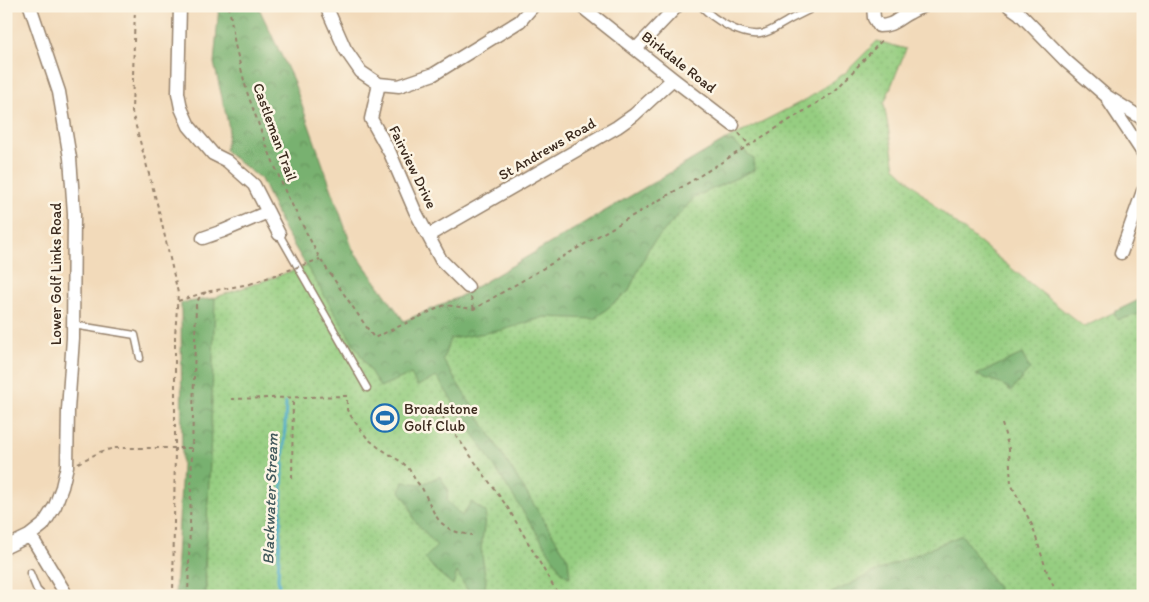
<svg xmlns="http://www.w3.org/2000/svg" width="1149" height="602" font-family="Itim,sans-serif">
  <defs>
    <pattern id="grass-dots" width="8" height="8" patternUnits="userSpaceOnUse" patternTransform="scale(1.25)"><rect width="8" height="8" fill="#96ce81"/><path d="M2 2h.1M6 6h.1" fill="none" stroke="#82b16f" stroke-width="1.8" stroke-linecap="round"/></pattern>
    <pattern id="forest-crowns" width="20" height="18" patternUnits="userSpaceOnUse" patternTransform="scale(1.25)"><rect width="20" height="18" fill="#78b16f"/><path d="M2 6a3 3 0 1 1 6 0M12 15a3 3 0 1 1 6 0" fill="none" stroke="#64905b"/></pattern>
  </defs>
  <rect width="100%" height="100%" fill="#fcf5e5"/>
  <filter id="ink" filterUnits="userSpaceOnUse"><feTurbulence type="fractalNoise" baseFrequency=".02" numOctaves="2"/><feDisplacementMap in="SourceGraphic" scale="10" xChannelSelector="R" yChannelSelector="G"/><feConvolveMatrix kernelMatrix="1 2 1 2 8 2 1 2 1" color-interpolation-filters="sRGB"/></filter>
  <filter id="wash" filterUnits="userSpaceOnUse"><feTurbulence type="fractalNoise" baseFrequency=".0096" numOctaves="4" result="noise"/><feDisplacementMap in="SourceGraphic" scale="20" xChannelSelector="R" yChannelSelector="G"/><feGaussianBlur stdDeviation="1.12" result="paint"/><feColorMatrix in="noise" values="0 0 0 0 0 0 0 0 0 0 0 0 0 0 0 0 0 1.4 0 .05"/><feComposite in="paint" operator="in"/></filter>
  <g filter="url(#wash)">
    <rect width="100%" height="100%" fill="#f2daba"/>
    <path fill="url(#grass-dots)" stroke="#687c50" d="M877,41l29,8 -22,55 11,63 43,42 146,118 59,-29v298h-937l-4,-294 151,-52 51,71 55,-24 265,-156 83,-42 38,-26z"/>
    <path fill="url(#forest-crowns)" stroke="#5a6e46" d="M219,6h39l35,74 60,170 51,71 55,-24 265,-156h8l22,18v11l-59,27 -45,49 -22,46 -34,27 -49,-2 -42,13 -53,9 -7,21 125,199 2,18 -7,-3 -126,-197 -20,9 -6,-12 -31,13 -95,-156 -24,-52 -36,-28 4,-23 -15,-65z
      M215,298l-5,162 -5,104 1,32h-31l7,-131 -1,-162z
      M1143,298v15l-26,7 -3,-8z
      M1022,354l8,15 -19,22 -11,-8 -24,-8z
      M440,476l8,14 -1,11 15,15 9,-14 15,10 -5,37 5,32 -2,12h-15l-12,-21 -4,13 -18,-15 -10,-12 12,-12 -23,-26 -5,-16 -9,-13 3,-9 19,2z
      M962,535l36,53 -3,8h-169l42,-21z"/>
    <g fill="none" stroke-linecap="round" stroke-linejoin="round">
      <path stroke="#4caccb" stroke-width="3" d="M280,596l-2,-18 8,-175"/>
    </g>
  </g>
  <g filter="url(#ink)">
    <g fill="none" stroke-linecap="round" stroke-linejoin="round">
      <g stroke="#96826c" stroke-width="9">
        <path id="service" d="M701,6c13,14 39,30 59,28 10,-1 23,-11 31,-15 6,-3 12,-6 18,-9l3,-4
          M279,234l88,154
          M73,325l62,10 5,23
          M30,573l7,17 6,6"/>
      </g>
      <g stroke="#96826c" stroke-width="15">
        <path id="minor" d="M180,6l-2,87 3,15 8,18 24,28 14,7 27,24 25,49
          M326,6l19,43 16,23 18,12 -8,35 19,34 25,58 26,49 27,27
          M581,6l92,73 60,46
          M873,6l1,12 5,8c14,0 18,-7 30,-13 5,-3 10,-5 15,-7
          M1009,6l10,7 47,48 39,34 38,24
          M636,49l41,-43
          M379,84l20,2 35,-12 86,-53 13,-15
          M1108,100l35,53
          M429,235l188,-108 17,-12 39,-36
          M203,238l20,-7 45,-19
          M1121,253l22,-62
          M29,536l6,7 29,48 1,5
          M6,547l23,-11 14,-11 12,-19 7,-19 5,-21 1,-56 5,-72 1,-125 -4,-55 -11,-66 -29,-86"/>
      </g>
      <path stroke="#96826c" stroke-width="2" stroke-dasharray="4 4" stroke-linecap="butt" d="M135,6l-3,106 26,95 20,86 -3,43v112l-2,148
        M229,6l6,39 12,47 18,50 20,49 35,68 54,79 71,-33 29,4 211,-124 148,-92 51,-55
        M739,133l10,12
        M471,297l3,12
        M178,301l28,-9 44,-8
        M231,399l116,-3v14l8,12 13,17 10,8 25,16 6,6 7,12 6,7 12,25 6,9 11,8 9,3 12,2
        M437,409l71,99 51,88
        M1002,424l7,25 2,35 21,41 15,47 11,24
        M78,463l22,-11 14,-4h78
        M292,478l1,-80
        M188,596l8,-291 3,-7 7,-6
        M1142,596l1,-1"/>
      <use href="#service" stroke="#fff" stroke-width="6"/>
      <use href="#minor" stroke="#fff" stroke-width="12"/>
      <path stroke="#96826c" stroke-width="2" stroke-dasharray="4 4" stroke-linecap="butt" d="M250,284l70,-25"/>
    </g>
  </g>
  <defs>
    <g id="stadium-ring" transform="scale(1.4375)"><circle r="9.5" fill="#fcf5e5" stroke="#1f6fb2" stroke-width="1.5"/><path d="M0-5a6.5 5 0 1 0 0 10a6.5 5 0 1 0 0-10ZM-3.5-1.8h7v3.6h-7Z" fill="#1f6fb2"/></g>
  </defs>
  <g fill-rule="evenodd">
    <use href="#stadium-ring" x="385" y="418"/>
  </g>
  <g text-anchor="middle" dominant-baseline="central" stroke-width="5" stroke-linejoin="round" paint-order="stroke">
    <g font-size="15" fill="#3b2a1e" stroke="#fcf5e5">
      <text transform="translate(679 62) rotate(38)">Birkdale Road</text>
      <text transform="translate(275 132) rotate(70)">Castleman Trail</text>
      <text transform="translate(547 149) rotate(-30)">St Andrews Road</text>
      <text transform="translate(413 167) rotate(64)">Fairview Drive</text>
      <text transform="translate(56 274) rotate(-90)">Lower Golf Links Road</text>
    </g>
    <g font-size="15" fill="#3b2a1e" stroke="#fcf5e5" text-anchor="start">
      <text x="404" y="409">Broadstone<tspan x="404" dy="17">Golf Club</tspan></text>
    </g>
    <g font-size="16" font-style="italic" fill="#41585b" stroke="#fcf5e5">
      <text transform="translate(270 499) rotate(-88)">Blackwater Stream</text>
    </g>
  </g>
  <rect width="1149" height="602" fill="none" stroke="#fcf5e5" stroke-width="25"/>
</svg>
